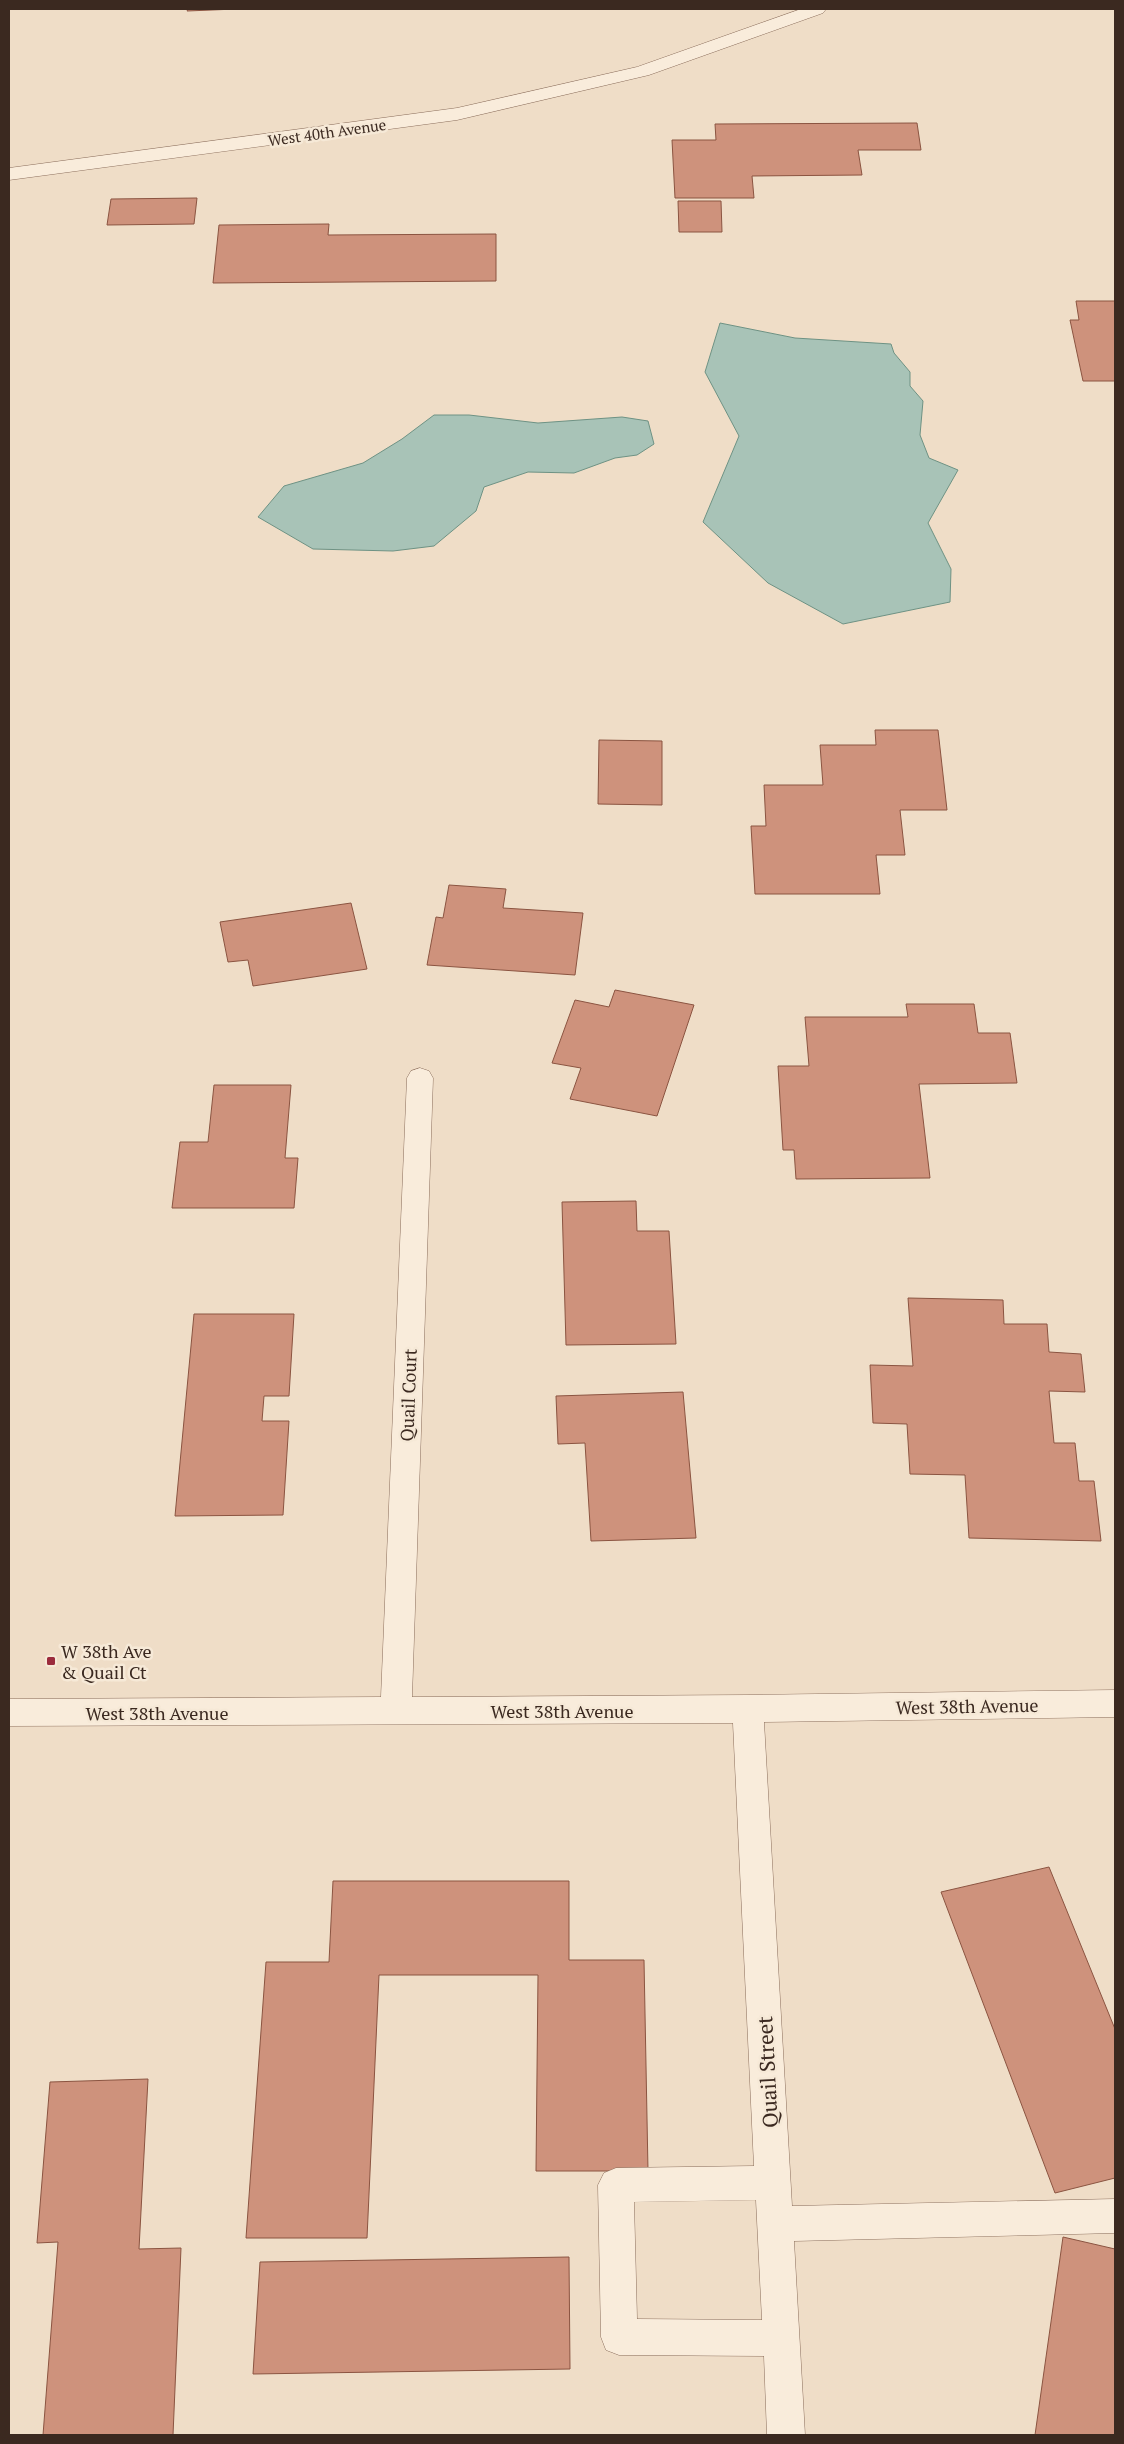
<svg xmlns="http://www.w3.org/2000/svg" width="1124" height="2444" font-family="'PT Serif',serif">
  <rect width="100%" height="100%" fill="#efddc7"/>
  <path fill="#a8c3b7" stroke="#6e9284" d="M720,323l75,15 96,6 3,9 16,19v14l13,15 -3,34 9,23 29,12 -30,53 23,46 -1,33 -107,22 -75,-41 -65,-61 36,-86 -34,-64z
    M434,415h35l69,8 84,-6 26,4 6,23 -17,11 -22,3 -41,15 -46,-1 -44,15 -8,24 -42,35 -41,5 -80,-2 -55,-32 26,-31 79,-23 39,-24z"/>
  <path fill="#ce927c" stroke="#8b5441" d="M188,9h48l-49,2z
    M917,123l4,27h-63l4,25 -110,1 2,22h-79l-3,-58h44l-1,-16z
    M197,198l-3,26 -87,1 4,-26z
    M678,201h43l1,31h-43z
    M329,224l-1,11 168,-1v47l-283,2 6,-58z
    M1076,301h39v80h-32l-13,-61h9z
    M875,730h63l9,80h-47l5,45h-29l4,39h-125l-4,-68h15l-2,-41h59l-3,-40h56z
    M599,740l63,1v64l-64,-1z
    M449,885l57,4 -3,19 80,5 -8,62 -148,-10 9,-48 7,1z
    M351,903l16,66 -114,17 -5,-26 -20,2 -8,-40z
    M615,990l79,15 -37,111 -87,-17 11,-31 -29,-5 23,-63 34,7z
    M906,1004h68l4,29h32l7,50 -98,1 11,94 -134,1 -2,-29h-11l-5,-84h31l-4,-49h103z
    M214,1085h77l-6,73h13l-4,50h-122l8,-66h28z
    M636,1201l1,30h32l7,113 -110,1 -4,-143z
    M908,1298l95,2 1,24h43l2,28 32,2 4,38 -36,-1 5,52h21l4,38h15l7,60 -132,-3 -4,-63 -55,-1 -3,-50 -34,-1 -3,-58 43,1z
    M194,1314h100l-5,82h-25l-2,25h27l-6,94 -108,1z
    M683,1392l13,146 -105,3 -6,-98 -27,1 -2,-48z
    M1049,1867l66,162v149l-60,15 -114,-301z
    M333,1881h236v79h75l4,211h-112l2,-196h-159l-12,263h-121l20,-276h63z
    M148,2079l-9,170 42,-1 -8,187h-130l15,-193 -21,1 13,-161z
    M1063,2237l52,12v186h-80z
    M569,2257l1,112 -317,5 7,-112z"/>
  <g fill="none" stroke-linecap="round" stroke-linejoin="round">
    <g stroke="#8b6e5c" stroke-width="1">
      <path id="minor" d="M801,9h25l-3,4 -174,62 -192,45 -448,60v-12l448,-60 180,-41z
        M420,1068l9,3 4,7 -21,619 336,-2 367,-5v27l-351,5 28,484 323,-7v34l-321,8 11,194h-38l-3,-79 -145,-1 -13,-5 -5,-13 -3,-152 6,-12 12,-5 138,-2 -21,-443 -724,3v-27l372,-2 26,-619 4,-7zM756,2200l6,120 -125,-1 -3,-117z"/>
    </g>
    <use href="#minor" fill="#f9ecdb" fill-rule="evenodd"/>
  </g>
  <rect fill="#9b2b3c" stroke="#f6e9d7" stroke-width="2" x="46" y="1656" width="10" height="10" rx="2.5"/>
  <g text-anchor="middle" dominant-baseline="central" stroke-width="5" stroke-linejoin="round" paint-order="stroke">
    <g font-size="15" fill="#3b2920" stroke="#f6e9d7">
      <text transform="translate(327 132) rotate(-8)">West 40th Avenue</text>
    </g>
    <g font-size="18" fill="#3b2920" stroke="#f6e9d7">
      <text transform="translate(408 1395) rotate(-88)">Quail Court</text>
      <text transform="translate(967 1706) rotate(-1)">West 38th Avenue</text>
      <text x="562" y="1711">West 38th Avenue</text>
      <text x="157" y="1713">West 38th Avenue</text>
    </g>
    <g font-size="18" fill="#3b2920" stroke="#f6e9d7" text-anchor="start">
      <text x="61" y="1651">W 38th Ave<tspan x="61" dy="21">&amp; Quail Ct</tspan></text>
    </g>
    <g font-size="21" fill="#3b2920" stroke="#f6e9d7">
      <text transform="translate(767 2072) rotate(-93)">Quail Street</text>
    </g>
  </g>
  <rect width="1124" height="2444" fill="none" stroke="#3b2920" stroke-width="20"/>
</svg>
